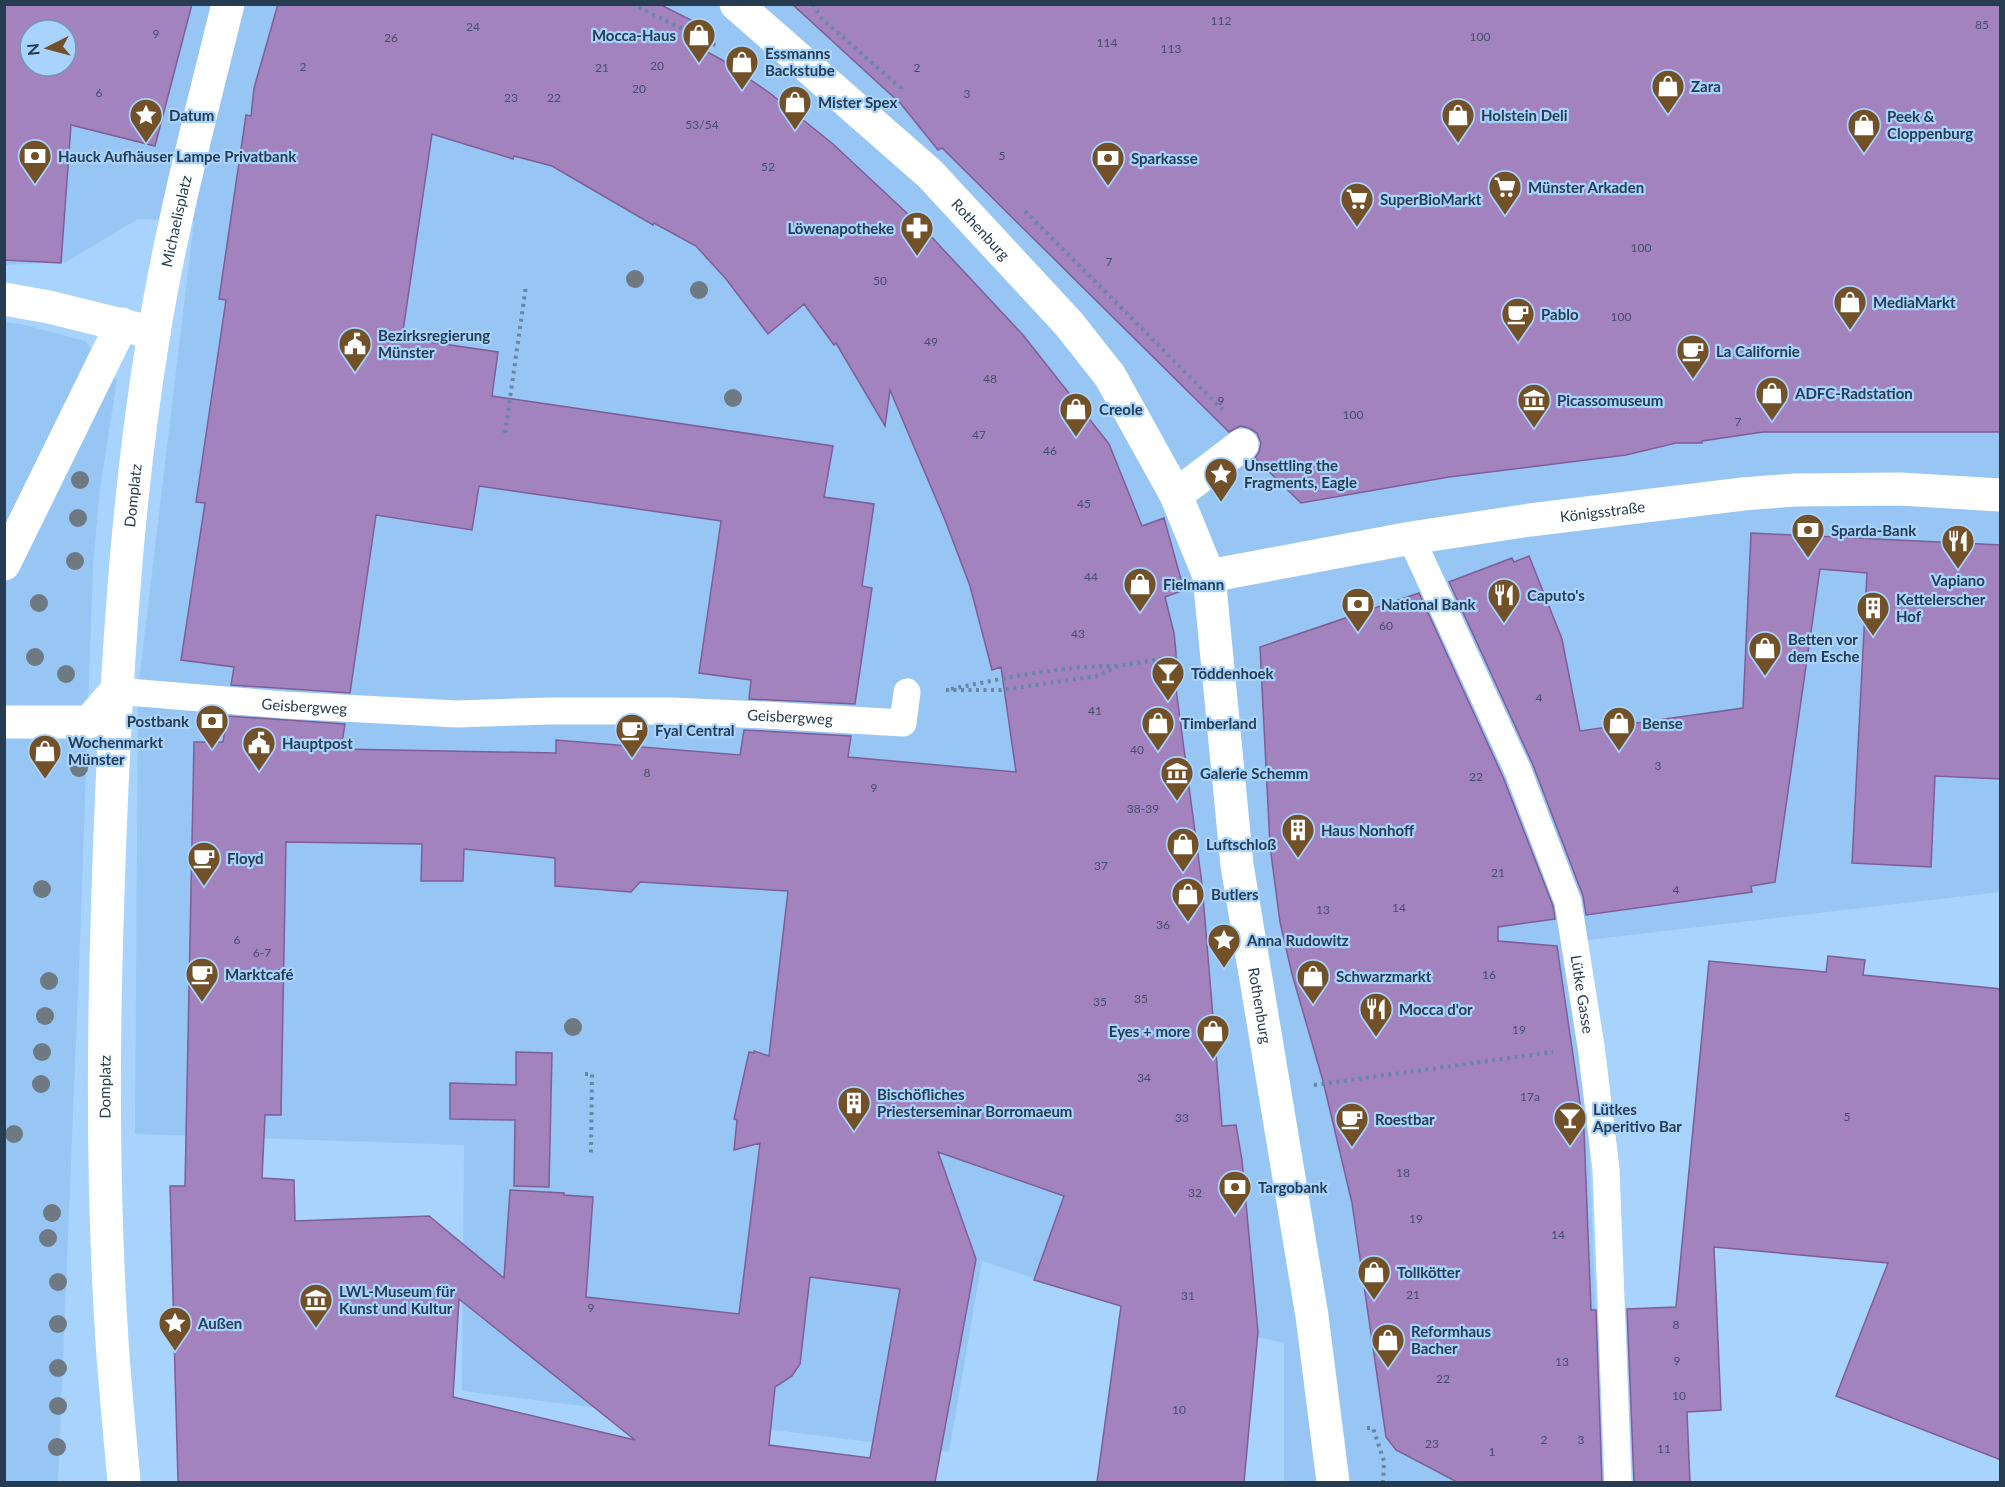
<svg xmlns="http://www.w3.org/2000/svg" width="2005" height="1487" font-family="Lato,sans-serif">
  <rect width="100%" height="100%" fill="#a8d3fd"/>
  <path fill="#98c6f4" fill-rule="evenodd" d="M4,5h1996v887l-438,51 26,172 14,367h-318v-139l-163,-36 -139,-46 -33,191 -487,-61 2,-246 -329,-11 3,-445 56,-468 -56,-2 -72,43 -61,3zM30,30h36v36h-36z
    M4,322l17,2 64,17 32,39 -17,109 -7,76 -12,353 -23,564h-54z"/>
  <path fill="#a283be" stroke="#7d5e97" stroke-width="1.5" fill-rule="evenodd" d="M4,4h188l-37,142 -84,-21 -10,138 -57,-3zM30,30h36v36h-36z
    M278,4h381l34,17 -8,19 37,20 49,34 62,50 93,87 97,104 86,109 33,82 22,-8 20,72 -19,7 9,36 4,40 -4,1 28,210 20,242 14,-1 6,35 16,172 -14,150h-147l24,-176 -87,-26 30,-84 -126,-44 38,107 -41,223h-757l-8,-296h15l9,-444h29l4,-26 118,8 -4,25 215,4v-13l184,15 4,-25 107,6 -3,21 168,15 -15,-105 -9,3 -22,-84 -25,-66 -55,-130 -5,36 -49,-83 -2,2 -30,-41 -36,30 -42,-55 -30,-33 -42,-23 -1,2 -101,-59 -38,-10 -1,3 -81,-25 -30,204 96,14 -6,44 341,50 -9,51 50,7 -12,82 10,2 -17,116 -106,-5 2,-19 -52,-7 22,-152 -242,-35 -7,44 -96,-15 -26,178 -119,-8 3,-18 -53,-7 24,-157 -9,-1 30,-202 -7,-1 27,-184 5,1 3,-28zM286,842l136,2 -1,37h42l1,-32 91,9v28l76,6 9,-10 148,9 -19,165 -15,-5v2l-5,-1 -15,67 3,1 -3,30 26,-7 -21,171 -153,-17 7,-100 -29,-2v-2l-54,-3 -6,88 -75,-62 -134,5 -1,-41 -32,-2 3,-63h16zM810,1277l90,12 -30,169 -101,-13 6,-58 17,-11 8,-12zM459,1299l176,141 -182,-43z
    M792,4h1209v428h-238l-61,9v2h-26l-50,12 -177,22 -148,26 -46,-45 4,-6 2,-9 -4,-10 -8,-5 -9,-2 -11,6 -287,-284 -4,2 -37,-46z
    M1751,533l250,12v234l-66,-3 -4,91 -79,-4 15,-290 -47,-4 -45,313 -24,4 1,6 -166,23 -3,-19 -50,-131 -84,-183 63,-24 2,4 15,-6 33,83 18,92 163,-23z
    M1419,593l84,184 50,129 2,13 -57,8v14l59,5 27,184 7,180h5l6,172h-145l-61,-32 -10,-13 -34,-234 -29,-122 -31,-107 -12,-52 -10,-76 -10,-199z
    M1828,956l37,4 -2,15 138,14v471l-165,-64 52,-133 -174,-16 7,163 -34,2 3,70h-56l-7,-173 49,-2 33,-346 117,11z
    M516,1052l36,1 -3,134 -35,-1 1,-66 -65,-1v-36l66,2z"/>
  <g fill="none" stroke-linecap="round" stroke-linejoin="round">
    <path stroke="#6686a5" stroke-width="4" stroke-dasharray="3 4.5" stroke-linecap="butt" d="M632,4l85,42
      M813,4l9,15 79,69 -2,3
      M1025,211l198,199
      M505,433l21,-147
      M951,689c54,-11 110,-23 165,-23
      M946,690h55l97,-14 20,-10 59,-10
      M585,1074h7l-1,79
      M1314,1085l239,-33
      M1367,1428h6l11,33 -1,21"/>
    <g stroke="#fff" stroke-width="27">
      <path id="s1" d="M1411,538l107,233 50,131 23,144 15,123 12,313"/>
      <path id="s2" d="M116,691l169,14 172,9 93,-3h121l94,4 138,8 4,-31"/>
    </g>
    <path stroke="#fff" stroke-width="33" d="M1176,495l66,-50
      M4,564l118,-240
      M4,722h85l27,-31"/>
    <g stroke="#fff" stroke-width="33">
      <path id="s3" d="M736,4l194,170 139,150 41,52 66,119 33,81 28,289 75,451 21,166"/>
      <path d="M4,299l45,8 105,26"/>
      <path id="s4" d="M1209,576l202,-38 119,-18 213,-26 52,-4 105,-1 100,6"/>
      <path id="s5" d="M124,1482c-4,-47 -9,-94 -12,-141 -12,-184 -8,-370 0,-554 7,-151 17,-304 42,-454 18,-111 47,-219 74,-329"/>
    </g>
  </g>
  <g fill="#6e7982">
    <circle cx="635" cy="279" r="9"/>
    <circle cx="699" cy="290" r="9"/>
    <circle cx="733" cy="398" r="9"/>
    <circle cx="80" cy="480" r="9"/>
    <circle cx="78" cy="518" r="9"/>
    <circle cx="75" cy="561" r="9"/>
    <circle cx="39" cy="603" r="9"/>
    <circle cx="35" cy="657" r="9"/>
    <circle cx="66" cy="674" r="9"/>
    <circle cx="79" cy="768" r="9"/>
    <circle cx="42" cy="889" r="9"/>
    <circle cx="49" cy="981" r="9"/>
    <circle cx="45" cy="1016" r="9"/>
    <circle cx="573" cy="1027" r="9"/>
    <circle cx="42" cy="1052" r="9"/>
    <circle cx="41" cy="1084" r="9"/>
    <circle cx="14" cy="1134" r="9"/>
    <circle cx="52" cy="1213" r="9"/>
    <circle cx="48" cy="1238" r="9"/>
    <circle cx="58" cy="1282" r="9"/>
    <circle cx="58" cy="1324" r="9"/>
    <circle cx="58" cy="1368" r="9"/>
    <circle cx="58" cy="1406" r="9"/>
    <circle cx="57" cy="1447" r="9"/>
  </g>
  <defs>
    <g id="shop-pin" transform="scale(1.725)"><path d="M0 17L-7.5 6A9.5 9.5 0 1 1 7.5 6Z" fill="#725028" stroke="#a8d3fd"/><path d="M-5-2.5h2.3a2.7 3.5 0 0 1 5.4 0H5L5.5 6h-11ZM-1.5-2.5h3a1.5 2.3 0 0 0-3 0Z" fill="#fff"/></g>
    <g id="sight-pin" transform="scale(1.725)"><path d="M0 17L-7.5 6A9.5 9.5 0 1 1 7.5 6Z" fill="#725028" stroke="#a8d3fd"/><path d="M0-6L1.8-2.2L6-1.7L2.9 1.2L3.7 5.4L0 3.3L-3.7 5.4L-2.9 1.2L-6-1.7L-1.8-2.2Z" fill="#fff"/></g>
    <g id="bank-pin" transform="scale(1.725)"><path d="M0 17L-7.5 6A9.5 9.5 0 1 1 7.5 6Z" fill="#725028" stroke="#a8d3fd"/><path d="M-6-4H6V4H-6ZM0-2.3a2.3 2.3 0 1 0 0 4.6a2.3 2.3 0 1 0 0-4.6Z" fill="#fff"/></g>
    <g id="supermarket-pin" transform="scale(1.725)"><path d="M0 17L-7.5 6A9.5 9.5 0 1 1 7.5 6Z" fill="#725028" stroke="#a8d3fd"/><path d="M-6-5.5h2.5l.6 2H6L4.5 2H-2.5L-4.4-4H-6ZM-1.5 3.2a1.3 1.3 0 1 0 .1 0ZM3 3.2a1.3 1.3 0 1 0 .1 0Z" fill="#fff"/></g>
    <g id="pharmacy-pin" transform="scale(1.725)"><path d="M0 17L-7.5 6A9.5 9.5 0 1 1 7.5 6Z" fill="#725028" stroke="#a8d3fd"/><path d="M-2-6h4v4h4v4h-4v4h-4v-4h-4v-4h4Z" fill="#fff"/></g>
    <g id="cafe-pin" transform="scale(1.725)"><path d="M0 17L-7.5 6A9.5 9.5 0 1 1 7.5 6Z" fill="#725028" stroke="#a8d3fd"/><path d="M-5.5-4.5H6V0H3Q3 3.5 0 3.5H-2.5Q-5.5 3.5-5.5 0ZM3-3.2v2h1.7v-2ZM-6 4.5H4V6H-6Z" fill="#fff"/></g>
    <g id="civic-pin" transform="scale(1.725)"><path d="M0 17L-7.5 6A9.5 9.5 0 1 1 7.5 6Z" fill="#725028" stroke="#a8d3fd"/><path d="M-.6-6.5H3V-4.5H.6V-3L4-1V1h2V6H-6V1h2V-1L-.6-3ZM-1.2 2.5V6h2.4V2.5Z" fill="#fff"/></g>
    <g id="museum-pin" transform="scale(1.725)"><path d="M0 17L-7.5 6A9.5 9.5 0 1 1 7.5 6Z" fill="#725028" stroke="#a8d3fd"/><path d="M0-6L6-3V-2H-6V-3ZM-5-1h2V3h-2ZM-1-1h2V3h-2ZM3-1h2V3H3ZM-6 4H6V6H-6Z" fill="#fff"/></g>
    <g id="restaurant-pin" transform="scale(1.725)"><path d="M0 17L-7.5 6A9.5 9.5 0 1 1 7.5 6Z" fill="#725028" stroke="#a8d3fd"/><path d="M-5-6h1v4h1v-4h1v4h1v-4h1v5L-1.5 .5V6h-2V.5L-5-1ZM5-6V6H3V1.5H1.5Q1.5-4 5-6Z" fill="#fff"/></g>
    <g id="building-pin" transform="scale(1.725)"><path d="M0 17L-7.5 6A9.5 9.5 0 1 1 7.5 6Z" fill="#725028" stroke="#a8d3fd"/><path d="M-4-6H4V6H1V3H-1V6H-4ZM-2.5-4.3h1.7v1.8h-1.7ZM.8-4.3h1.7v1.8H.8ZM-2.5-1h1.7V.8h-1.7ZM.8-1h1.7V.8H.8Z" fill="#fff"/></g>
    <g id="bar-pin" transform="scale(1.725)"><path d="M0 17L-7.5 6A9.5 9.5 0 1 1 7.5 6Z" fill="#725028" stroke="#a8d3fd"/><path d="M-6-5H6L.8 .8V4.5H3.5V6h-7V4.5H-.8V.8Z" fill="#fff"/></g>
  </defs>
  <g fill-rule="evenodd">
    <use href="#shop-pin" x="699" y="35"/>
    <use href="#shop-pin" x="742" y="62"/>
    <use href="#shop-pin" x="1668" y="86"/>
    <use href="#shop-pin" x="795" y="102"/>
    <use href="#sight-pin" x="146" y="115"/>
    <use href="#shop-pin" x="1458" y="115"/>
    <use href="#shop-pin" x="1864" y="125"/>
    <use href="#bank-pin" x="35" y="156"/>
    <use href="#bank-pin" x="1108" y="158"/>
    <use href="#supermarket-pin" x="1505" y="187"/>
    <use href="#supermarket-pin" x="1357" y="199"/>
    <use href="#pharmacy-pin" x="917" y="228"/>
    <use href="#shop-pin" x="1850" y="302"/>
    <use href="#cafe-pin" x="1518" y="314"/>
    <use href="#civic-pin" x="355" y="344"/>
    <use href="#cafe-pin" x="1693" y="351"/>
    <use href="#shop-pin" x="1772" y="393"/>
    <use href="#museum-pin" x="1534" y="400"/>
    <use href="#shop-pin" x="1076" y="409"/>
    <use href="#sight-pin" x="1221" y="474"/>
    <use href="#bank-pin" x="1808" y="530"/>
    <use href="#restaurant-pin" x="1958" y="541"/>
    <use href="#shop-pin" x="1140" y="584"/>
    <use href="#restaurant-pin" x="1504" y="595"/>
    <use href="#bank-pin" x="1358" y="604"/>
    <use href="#building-pin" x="1873" y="608"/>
    <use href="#shop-pin" x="1765" y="648"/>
    <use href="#bar-pin" x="1168" y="673"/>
    <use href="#bank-pin" x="212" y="721"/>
    <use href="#shop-pin" x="1158" y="723"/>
    <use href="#shop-pin" x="1619" y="723"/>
    <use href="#cafe-pin" x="632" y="730"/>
    <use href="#civic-pin" x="259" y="743"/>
    <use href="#shop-pin" x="45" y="751"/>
    <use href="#museum-pin" x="1177" y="773"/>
    <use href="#building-pin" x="1298" y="830"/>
    <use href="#shop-pin" x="1183" y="844"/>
    <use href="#cafe-pin" x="204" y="858"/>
    <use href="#shop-pin" x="1188" y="894"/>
    <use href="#sight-pin" x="1224" y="940"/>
    <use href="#cafe-pin" x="202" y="974"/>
    <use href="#shop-pin" x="1313" y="976"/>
    <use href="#restaurant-pin" x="1376" y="1009"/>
    <use href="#shop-pin" x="1213" y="1031"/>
    <use href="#building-pin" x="854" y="1103"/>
    <use href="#bar-pin" x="1570" y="1118"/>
    <use href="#cafe-pin" x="1352" y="1119"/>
    <use href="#bank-pin" x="1235" y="1187"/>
    <use href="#shop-pin" x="1374" y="1272"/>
    <use href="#museum-pin" x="316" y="1300"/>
    <use href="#sight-pin" x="175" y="1323"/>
    <use href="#shop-pin" x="1388" y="1340"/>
  </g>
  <g text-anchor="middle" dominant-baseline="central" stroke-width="4.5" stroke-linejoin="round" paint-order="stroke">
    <g font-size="12" fill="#454e6c">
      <text x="1221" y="20">112</text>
      <text x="1982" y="24">85</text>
      <text x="473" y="26">24</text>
      <text x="156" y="33">9</text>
      <text x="1480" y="36">100</text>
      <text x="391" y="37">26</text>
      <text x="1107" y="42">114</text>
      <text x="1171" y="48">113</text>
      <text x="657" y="65">20</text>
      <text x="303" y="66">2</text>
      <text x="602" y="67">21</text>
      <text x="917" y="67">2</text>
      <text x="639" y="88">20</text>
      <text x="99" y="92">6</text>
      <text x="967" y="93">3</text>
      <text x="511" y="97">23</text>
      <text x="554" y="97">22</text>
      <text x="702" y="124">53/54</text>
      <text x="1002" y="155">5</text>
      <text x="768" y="166">52</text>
      <text x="1641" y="247">100</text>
      <text x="1109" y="261">7</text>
      <text x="880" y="280">50</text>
      <text x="1621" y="316">100</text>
      <text x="931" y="341">49</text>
      <text x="990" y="378">48</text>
      <text x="1221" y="400">9</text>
      <text x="1353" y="414">100</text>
      <text x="1738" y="421">7</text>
      <text x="979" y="434">47</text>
      <text x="1050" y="450">46</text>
      <text x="1084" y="503">45</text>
      <text x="1091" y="576">44</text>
      <text x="1386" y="625">60</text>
      <text x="1078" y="633">43</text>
      <text x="1539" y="697">4</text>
      <text x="1095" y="710">41</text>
      <text x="1137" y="749">40</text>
      <text x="1658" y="765">3</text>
      <text x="647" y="772">8</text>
      <text x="1476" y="776">22</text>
      <text x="874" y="787">9</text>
      <text x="1143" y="808">38-39</text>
      <text x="1101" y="865">37</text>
      <text x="1498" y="872">21</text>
      <text x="1676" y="889">4</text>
      <text x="1399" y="907">14</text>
      <text x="1323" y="909">13</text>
      <text x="1163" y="924">36</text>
      <text x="237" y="939">6</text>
      <text x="262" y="952">6-7</text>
      <text x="1489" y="974">16</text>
      <text x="1141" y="998">35</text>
      <text x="1100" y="1001">35</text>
      <text x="1519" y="1029">19</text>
      <text x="1144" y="1077">34</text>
      <text x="1530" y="1096">17a</text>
      <text x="1847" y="1116">5</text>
      <text x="1182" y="1117">33</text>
      <text x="1403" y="1172">18</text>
      <text x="1195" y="1192">32</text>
      <text x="1416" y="1218">19</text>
      <text x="1558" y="1234">14</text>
      <text x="1413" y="1294">21</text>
      <text x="1188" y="1295">31</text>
      <text x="591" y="1307">9</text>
      <text x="1676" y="1324">8</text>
      <text x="1677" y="1360">9</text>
      <text x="1562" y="1361">13</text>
      <text x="1443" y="1378">22</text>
      <text x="1679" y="1395">10</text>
      <text x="1179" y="1409">10</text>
      <text x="1544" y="1439">2</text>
      <text x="1581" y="1439">3</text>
      <text x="1432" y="1443">23</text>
      <text x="1664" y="1448">11</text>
      <text x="1492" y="1451">1</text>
    </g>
    <g font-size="15" font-weight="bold" fill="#263c51" stroke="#a8d3fd" text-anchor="start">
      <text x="676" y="35" text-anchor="end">Mocca-Haus</text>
      <text x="765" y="53">Essmanns<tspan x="765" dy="17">Backstube</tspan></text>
      <text x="1691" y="86">Zara</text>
      <text x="818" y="102">Mister Spex</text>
      <text x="169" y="115">Datum</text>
      <text x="1481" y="115">Holstein Deli</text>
      <text x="1887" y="116">Peek &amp;<tspan x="1887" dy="17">Cloppenburg</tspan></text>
      <text x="58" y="156">Hauck Aufhäuser Lampe Privatbank</text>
      <text x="1131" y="158">Sparkasse</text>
      <text x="1528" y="187">Münster Arkaden</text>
      <text x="1380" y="199">SuperBioMarkt</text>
      <text x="894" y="228" text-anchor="end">Löwenapotheke</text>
      <text x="1873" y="302">MediaMarkt</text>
      <text x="1541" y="314">Pablo</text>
      <text x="378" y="335">Bezirksregierung<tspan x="378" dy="17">Münster</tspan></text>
      <text x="1716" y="351">La Californie</text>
      <text x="1795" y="393">ADFC-Radstation</text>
      <text x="1557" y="400">Picassomuseum</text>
      <text x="1099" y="409">Creole</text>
      <text x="1244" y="465">Unsettling the<tspan x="1244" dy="17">Fragments, Eagle</tspan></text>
      <text x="1831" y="530">Sparda-Bank</text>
      <text x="1958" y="580" text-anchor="middle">Vapiano</text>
      <text x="1163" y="584">Fielmann</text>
      <text x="1527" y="595">Caputo's</text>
      <text x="1896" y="599">Kettelerscher<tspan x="1896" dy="17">Hof</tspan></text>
      <text x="1381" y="604">National Bank</text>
      <text x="1788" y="639">Betten vor<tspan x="1788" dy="17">dem Esche</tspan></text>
      <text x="1191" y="673">Töddenhoek</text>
      <text x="189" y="721" text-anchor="end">Postbank</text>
      <text x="1181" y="723">Timberland</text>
      <text x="1642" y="723">Bense</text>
      <text x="655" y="730">Fyal Central</text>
      <text x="68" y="742">Wochenmarkt<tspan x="68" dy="17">Münster</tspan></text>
      <text x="282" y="743">Hauptpost</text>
      <text x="1200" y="773">Galerie Schemm</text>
      <text x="1321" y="830">Haus Nonhoff</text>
      <text x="1206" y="844">Luftschloß</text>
      <text x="227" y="858">Floyd</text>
      <text x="1211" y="894">Butlers</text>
      <text x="1247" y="940">Anna Rudowitz</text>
      <text x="225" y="974">Marktcafé</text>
      <text x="1336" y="976">Schwarzmarkt</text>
      <text x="1399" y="1009">Mocca d'or</text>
      <text x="1190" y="1031" text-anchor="end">Eyes + more</text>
      <text x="877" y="1094">Bischöfliches<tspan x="877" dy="17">Priesterseminar Borromaeum</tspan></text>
      <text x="1593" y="1109">Lütkes<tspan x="1593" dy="17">Aperitivo Bar</tspan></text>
      <text x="1375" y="1119">Roestbar</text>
      <text x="1258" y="1187">Targobank</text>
      <text x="1397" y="1272">Tollkötter</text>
      <text x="339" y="1291">LWL-Museum für<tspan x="339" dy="17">Kunst und Kultur</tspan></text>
      <text x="198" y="1323">Außen</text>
      <text x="1411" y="1331">Reformhaus<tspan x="1411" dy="17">Bacher</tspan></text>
    </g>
    <g font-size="15" fill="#263c51" stroke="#a8d3fd">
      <text stroke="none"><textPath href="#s5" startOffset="1266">Michaelisplatz</textPath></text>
      <text stroke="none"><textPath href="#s3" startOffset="333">Rothenburg</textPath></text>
      <text stroke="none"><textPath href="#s5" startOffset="988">Domplatz</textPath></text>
      <text stroke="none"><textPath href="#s4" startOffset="399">Königsstraße</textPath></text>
      <text stroke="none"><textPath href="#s2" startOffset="189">Geisbergweg</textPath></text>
      <text stroke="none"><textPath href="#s2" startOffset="675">Geisbergweg</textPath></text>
      <text stroke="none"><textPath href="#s1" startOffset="490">Lütke Gasse</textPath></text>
      <text stroke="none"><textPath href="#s3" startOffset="1185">Rothenburg</textPath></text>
      <text stroke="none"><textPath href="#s5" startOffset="396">Domplatz</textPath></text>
    </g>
  </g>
  <rect width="2005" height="1487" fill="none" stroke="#263c51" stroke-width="12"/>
  <g transform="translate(48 48) rotate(264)"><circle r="28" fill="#a8d3fd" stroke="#7497b8" stroke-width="1.5"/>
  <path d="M0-4.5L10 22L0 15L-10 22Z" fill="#725028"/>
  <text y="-9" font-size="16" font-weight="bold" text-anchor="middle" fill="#263c51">N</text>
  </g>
</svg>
